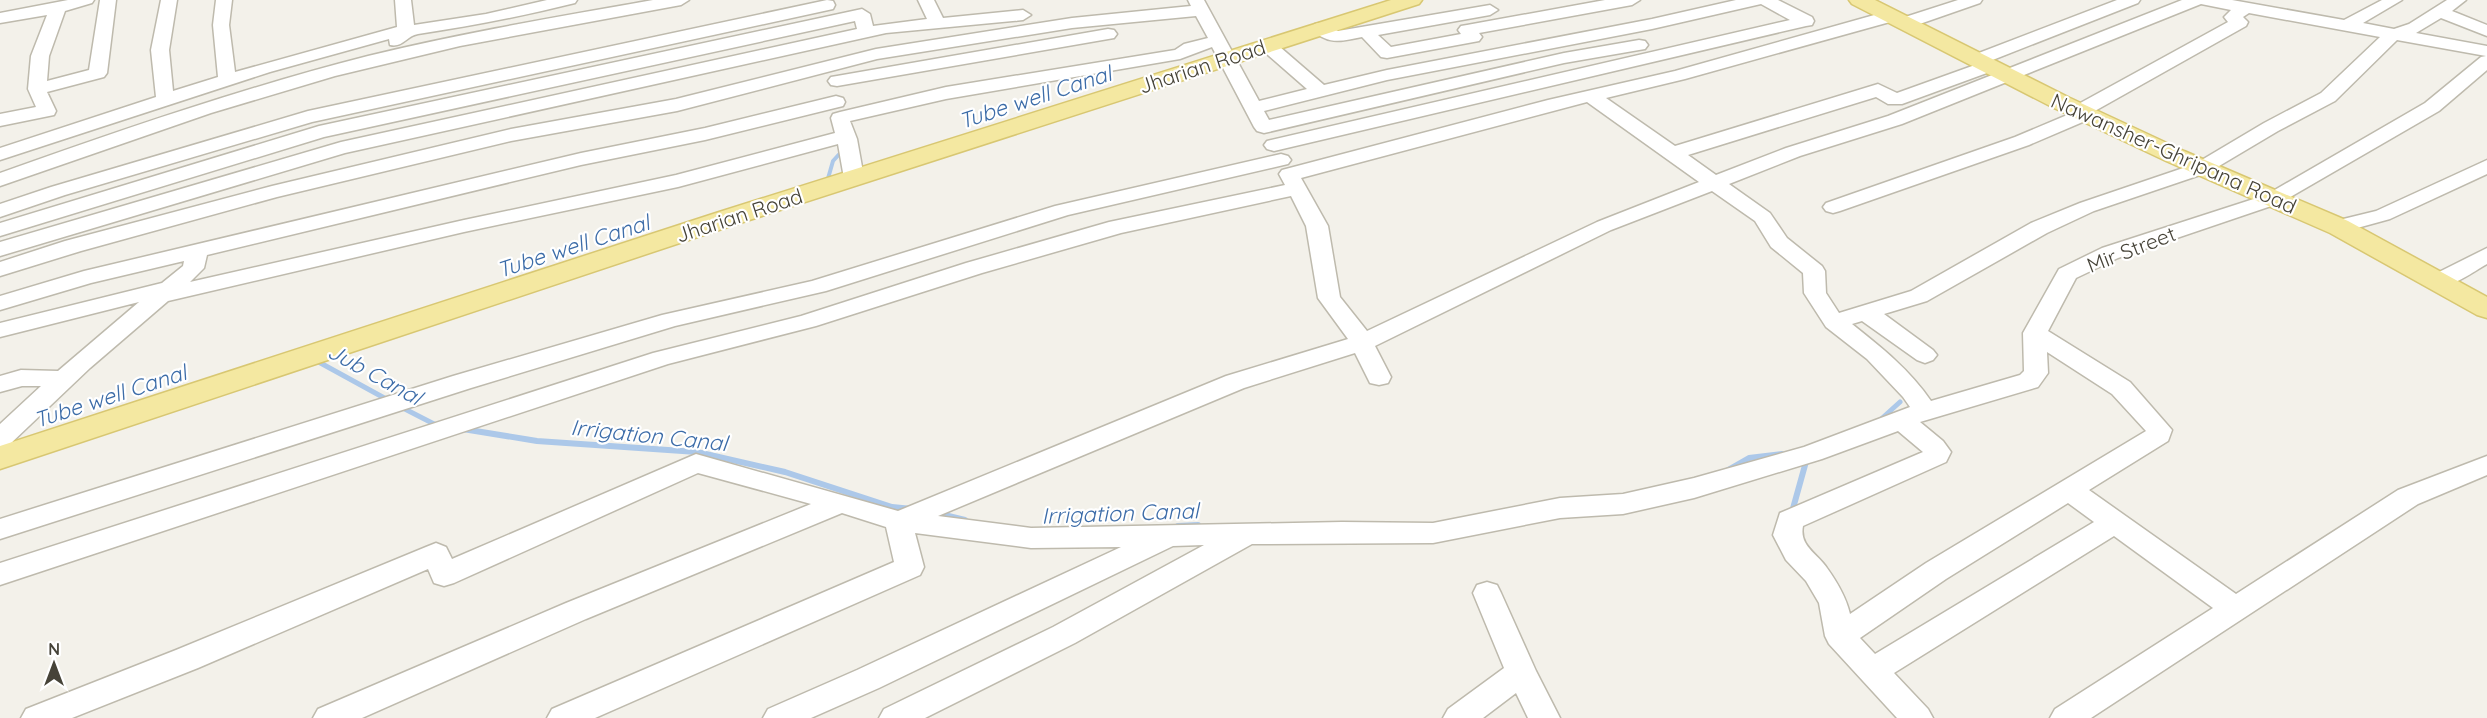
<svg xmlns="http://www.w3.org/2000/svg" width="2487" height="718" font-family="Quicksand,sans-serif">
  <rect width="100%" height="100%" fill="#f3f1ea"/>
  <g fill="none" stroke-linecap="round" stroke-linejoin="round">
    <path stroke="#acc8e9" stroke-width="4" d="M827,182l6,-21 10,-11"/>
    <path stroke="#acc8e9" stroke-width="5" d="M315,360l73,40
      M399,406l37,19
      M1879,421l21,-19"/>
    <path stroke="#acc8e9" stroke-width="6" d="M463,429l74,12 160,11 88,20 107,35 20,2
      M1728,470l21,-12 33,-4
      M1792,512l15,-54
      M936,513l29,7
      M1178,526l20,-1"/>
    <g stroke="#bebaad" stroke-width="3">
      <path id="minor" d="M68,0h26l-2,3 -27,8 -16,45 -2,25 42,-11 11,-70h16l-9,73 -3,4 -57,15 9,19 -2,4 -54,11v-12l36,-7 -8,-18 3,-33 16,-41 -47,8v-10z
        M161,0h16l-8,50 4,41 45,-14 -5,-52 3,-25h16l-3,25 6,47 162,-45 -2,-27h16l3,25 72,-11 61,-14h30l-2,3c-52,13 -104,23 -157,31 -12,2 -15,14 -28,11l-1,-6 -119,33 -270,88v-12l156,-51 -5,-47z
        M653,0h36l-8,5 -221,41 -125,30 -124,37 -211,73v-13c121,-43 243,-85 368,-117 94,-23 189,-39 285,-56z
        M827,0l6,1 2,4 -2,4 -521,113 -247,73 -65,22v-13l51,-17 257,-76z
        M918,0h16l9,18 80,-8 8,5 -8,5 -137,13 -541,120 -345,103v-14l341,-100 516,-113 -2,-8 -531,116 -324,99v-13l319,-97 543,-117 8,5 3,12 54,-7z
        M1188,0h16l55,101 48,-12 -46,-40 -3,-4 3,-4h12l51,44 63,-15 265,-51 84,-19h42l34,17 2,4 -2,4 -6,1 -532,125 -7,-2 -3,-4 3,-4 523,-121 -29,-16 -109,25 -265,51 -123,31 5,9 295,-67 75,-13 6,1 3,4 -3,4 -6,1 -75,13 -300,70 -7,-2 -3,-4 -42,-80 -32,12 -234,40 -96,22 7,18 7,39 -3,4h-14l-3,-4 -6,-34 -160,43 -214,45 -296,69 -78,67 -81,77 -9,3v-24l41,-38h-19l-22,6v-16l21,-6 37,1 81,-69 -139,35v-14l162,-40 21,-17 1,-5 -93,22 -91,27v-14l84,-25 497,-118 124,-25 131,-32 7,2 2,4 -2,4 -138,34 -124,25 -374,90 -3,13 -14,14 274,-62 212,-45 159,-42 -4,-15 2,-4 7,-2 106,-25 229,-37 9,-6 24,-6 -12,-22 -124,12 -195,31 -200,52 -166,30 -234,56 -196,54 -81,25v-14l65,-21 207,-55 239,-57 165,-30 200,-50 196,-31 119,-12z
        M1605,0h35l-8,5 -153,28 3,4 -3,4 -92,17 -6,-1 -19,-20c-19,4 -36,9 -50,-9l3,-4 6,-1 17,8 152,-26 8,5 -8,5 -112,20 13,12 70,-13 -3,-4 3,-4 6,-1z
        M1958,0h24l-2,3 -69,24h-12l-2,-4 2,-4z
        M2117,0h23l-2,3 -148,58 8,5 -3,4 -93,34h-14l-12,-7 -188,58 28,20 70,-27 102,-32 294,-116h50l112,20 38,-20h20l-39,23 31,6 15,-5 38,-24h19l-14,11 35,14v11l-46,-18 -25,15 71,13v24l-48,41 -159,92 -162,55 -42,20 -28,53 82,51 42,48 -4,11 -79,49 147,104 162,-104 89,-34v19l-69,29 -327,214h-41l5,-9 158,-101 -99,-72 -220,137 34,36 5,9h-36l-68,-74 -4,-8 -6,-33 -13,-22 -20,-21 -13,-25 7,-22 143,-61 -25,-21 -76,28 -128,39 -71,16 -63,4 -127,25 -181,1 -177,99 -150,75h-46l5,-9 169,-82 151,-82 -31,1 -294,142 -68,30h-48l5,-9 89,-39 264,-123 -90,1 -116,-15 9,34 -4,8 -325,143h-48l5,-9 342,-147 -8,-35 -44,-14 -256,106 -224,99h-49l5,-9 248,-106 245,-99 -113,-31 -244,110 -10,3 -10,-3 -6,-14 -230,99 -126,50h-51l5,-9 150,-59 250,-103 10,-4 10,4 6,12 244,-105 202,57 328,-135 122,-37 -30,-41 -12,-72 -15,-30 -170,37 -139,40 -166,53 -148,38 -668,221v-22l653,-210 148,-37 165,-53 143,-41 176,-37 -6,-11 3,-4 266,-70 127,-29 210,-59 6,-1 8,5 -2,4 -212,59 -79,19 69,48 203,-62 19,9 78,-28 -7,-5 3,-4zM2201,4l30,6 -7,7 4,5 -155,85 -1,6 -57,24 -189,66 -3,4 3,4 7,2 7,-2 189,-66 63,-27 2,-4 -1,-2 153,-86 2,-4 -5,-5 6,-4 131,24 -59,56 -57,30 -69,41 -115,39 -49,20 -120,68 -72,22 -13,-20 -1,-22 -3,-5 -35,-28 -17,-25 -41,-29 71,-28 102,-32zM2397,40l89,16 -5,1 -56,46 -159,92 -164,53 -43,21 -36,64 1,38 -4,4 -89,26c-21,-31 -50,-54 -79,-77l10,-3 55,39 8,3 8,-3 4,-5 -4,-5 -49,-36 43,-13 120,-68 47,-22 115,-39 69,-41 57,-30zM1587,102l112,80 -102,40 -230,109 -27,-34 -12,-71 -27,-48zM1712,191l43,30 16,26 32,26 1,20 22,34 41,32 36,38 7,10 -106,40 -110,31 -71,16 -63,4 -127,25 -91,-1 -311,6 -93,-12 306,-128 111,-35 15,30 9,2 9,-2 3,-6 -16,-31 236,-116zM2047,352l65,42 34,37 -220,132 -76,51c-4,-17 -13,-32 -23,-46 -10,-15 -28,-22 -24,-42l143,-64 5,-10 -8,-11 -23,-19 118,-35 10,-14zM2068,503l26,19 -219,132 -15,-16 86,-59z
        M1108,29l6,1 3,4 -3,4 -277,48 -6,-1 -3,-4 3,-4 6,-1z
        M1281,154l7,2 3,4 -3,4 -220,51 -242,76 -151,35 -204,62 -471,151v-20l453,-143 209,-61 150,-34 243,-75z
        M2487,160v14l-97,45 -51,14 -8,-1 -3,-5 3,-5 45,-11z
        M2487,248v16c-16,9 -37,26 -56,22l-3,-5 3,-5z
        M1487,582l10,3 4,8 35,78 24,47h-32l-12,-25 -33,25h-40l5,-9 56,-41 -31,-75 4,-8z"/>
    </g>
    <g stroke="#d8c772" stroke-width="3">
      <path id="major" d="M1391,0h31l-3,4 -685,221 -734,244v-23l716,-233z
        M1849,0h26l195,98 114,53 164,70 139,76v21l-10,-3 -147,-82 -164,-72 -112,-53 -202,-104z"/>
    </g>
    <use href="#minor" fill="#fff" fill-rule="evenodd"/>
    <use href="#major" fill="#f4e8a1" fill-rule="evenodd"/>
  </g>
  <g text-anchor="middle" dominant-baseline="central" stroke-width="4.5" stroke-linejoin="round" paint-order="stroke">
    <g font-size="21" fill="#464338" stroke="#fff">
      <text transform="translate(1202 66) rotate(-18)">Jharian Road</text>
      <text transform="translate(2174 153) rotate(24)">Nawansher-Ghripana Road</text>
      <text transform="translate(739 215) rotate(-18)">Jharian Road</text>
      <text transform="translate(2131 249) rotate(-21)">Mir Street</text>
    </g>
    <g font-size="22" font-style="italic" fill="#3c6ca8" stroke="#fff">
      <text transform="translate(1035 97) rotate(-18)">Tube well Canal</text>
      <text transform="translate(573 246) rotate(-18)">Tube well Canal</text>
      <text transform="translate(375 374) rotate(29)">Jub Canal</text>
      <text transform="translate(110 396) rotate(-18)">Tube well Canal</text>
      <text transform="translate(649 435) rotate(6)">Irrigation Canal</text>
      <text transform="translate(1120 513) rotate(-2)">Irrigation Canal</text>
    </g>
  </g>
  <g transform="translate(54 664)" stroke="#ffffff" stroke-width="4.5" paint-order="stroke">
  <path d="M0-4.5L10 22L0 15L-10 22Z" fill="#464338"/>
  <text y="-9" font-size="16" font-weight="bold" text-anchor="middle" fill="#464338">N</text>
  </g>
</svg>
